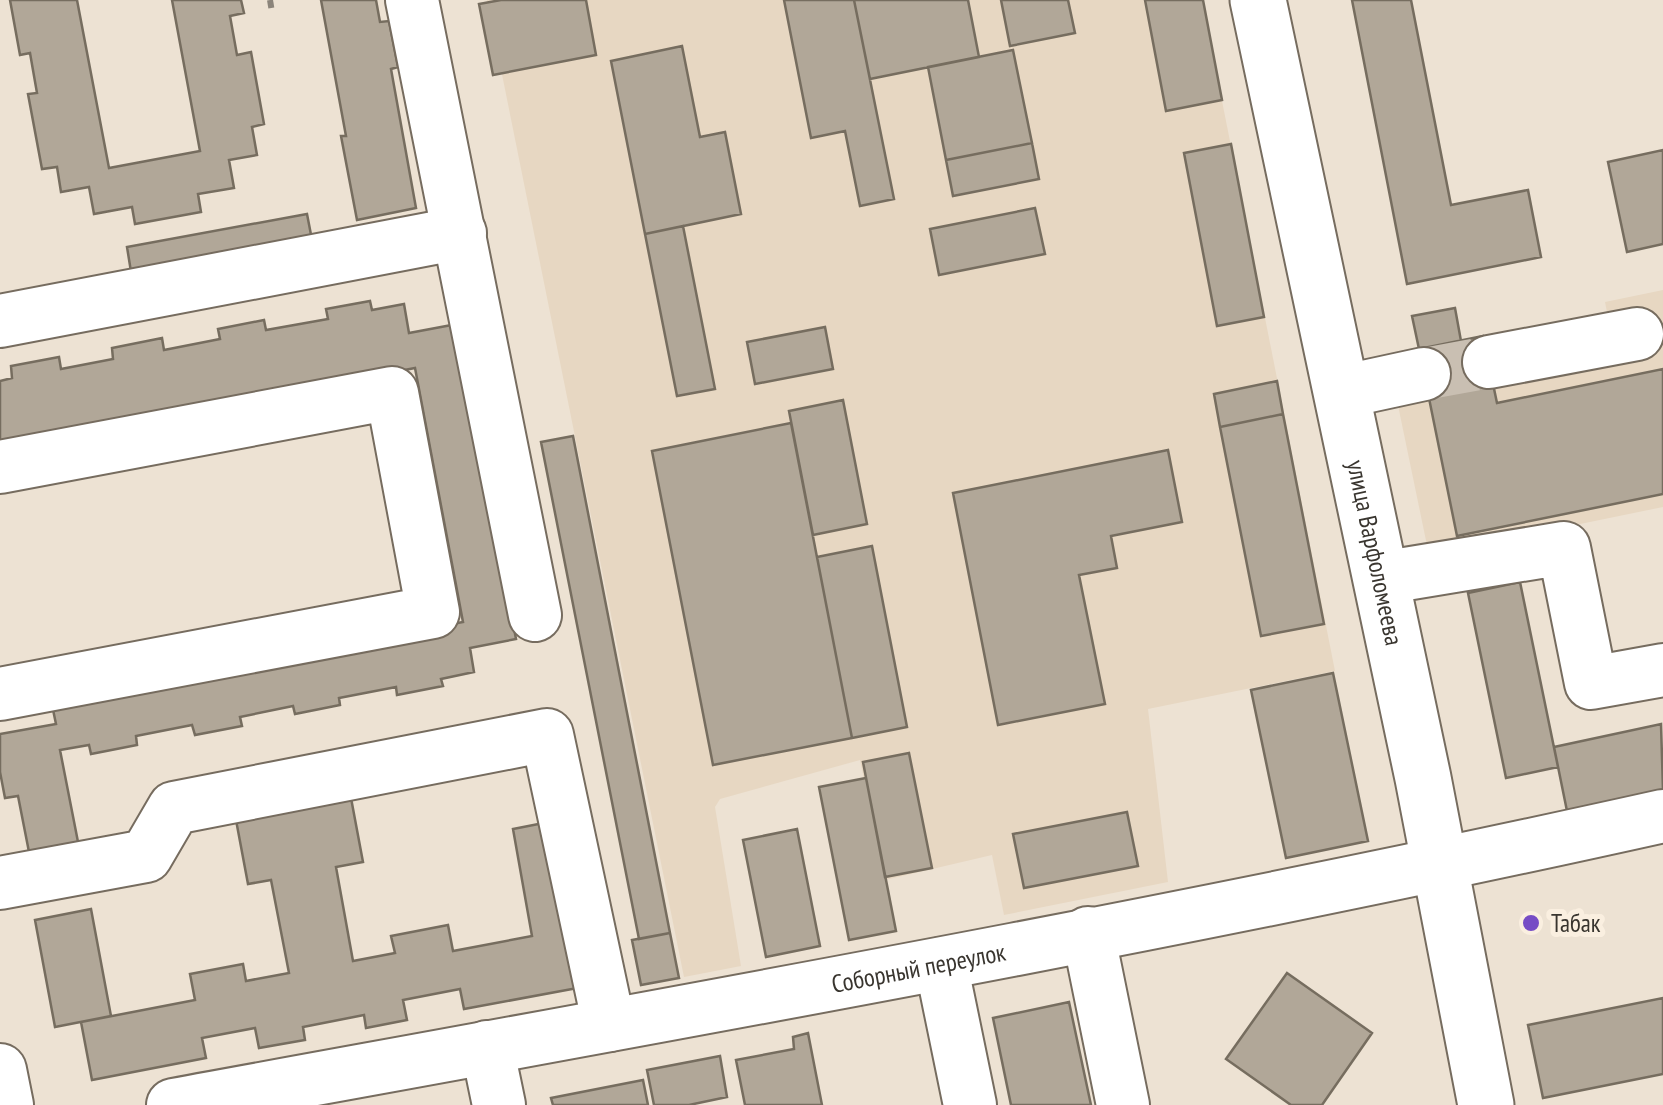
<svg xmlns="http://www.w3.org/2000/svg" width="1663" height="1105" font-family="'PT Sans Narrow',sans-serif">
  <rect width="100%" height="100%" fill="#ede2d3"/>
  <path fill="#e7d7c2" d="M487,0h715l133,671 -187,38 20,173 -164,33 -12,-60 -107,25 -25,-120 -140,39 -5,8 26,159 -57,11z
    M1663,290v217l-234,48 -41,-198 219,-45 -2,-10z"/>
  <path fill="#b1a798" stroke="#766d5f" stroke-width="2.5" d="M10,0h67l32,168 91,-17 -28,-151h69l3,13 -14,3 7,39 14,-3 13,72 -12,3 5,28 -28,5 5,28 -36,6 3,18 -66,12 -3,-17 -38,7 -5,-27 -28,5 -4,-25 -15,2 -14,-75 9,-1 -7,-40 -10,2z
    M321,0h55l4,22 9,-1 9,46 -7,2 25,139 -59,12 -16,-84h5z
    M501,0h85l10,55 -103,20 -14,-71z
    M784,0h70l40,199 -34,7 -15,-75 -34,7z
    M854,0h114l11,57 -109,22z
    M1001,0h67l7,33 -65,13z
    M1145,0h58l19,100 -56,11z
    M1352,0h59l40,205 77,-15 13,67 -134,27z
    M682,46l18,91 25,-5 16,82 -96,20 -34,-173z
    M1013,50l19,93 -86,17 -18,-93z
    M1032,143l7,36 -86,17 -7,-36z
    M1231,144l33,173 -47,9 -33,-173z
    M1663,150v94l-36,8 -19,-90z
    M1035,208l10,46 -106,21 -9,-46z
    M307,214l6,31 -181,33 -5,-31z
    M683,226l32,163 -38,7 -32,-162z
    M370,301l2,9 32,-6 5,29 48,-9 59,315 -46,9 4,24 -33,7 2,7 -46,9 -1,-8 -57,11 1,7 -45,9 -2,-8 -53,11 2,9 -47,9 -3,-10 -56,11 1,9 -46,9 -2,-9 -29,5 19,97 -49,10 -12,-61 -13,2 -5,-26v-38l56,-10 -5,-24 412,-78 -48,-254 -415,79v-66l12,-3 -1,-12 48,-9 2,12 52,-10 -1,-11 50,-10 2,12 56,-11 -2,-10 46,-9 2,10 62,-11 -2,-10z
    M1455,308l6,33 -42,8 -7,-33z
    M825,327l8,42 -78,15 -8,-42z
    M1483,336l14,67 166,-34v125l-206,42 -38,-187z
    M1277,381l6,33 -63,13 -6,-33z
    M843,400l24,124 -54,11 -24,-124z
    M1283,414l41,210 -63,12 -41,-209z
    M791,423l61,315 -139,27 -61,-314z
    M573,436l97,497 -31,6 -98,-497z
    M1168,450l14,72 -71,14 6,32 -38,7 26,129 -107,21 -45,-232z
    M872,546l35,181 -55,11 -35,-181z
    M1520,582l38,185 -52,11 -38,-185z
    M1333,673l35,168 -82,17 -35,-168z
    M1661,724l2,67 -96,20 -13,-64z
    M909,753l23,115 -47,9 -22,-115z
    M866,778l30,153 -47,9 -30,-153z
    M351,798l12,64 -27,5 17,94 42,-8 -4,-17 57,-11 5,26 79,-15 -19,-107 56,-11 14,169 -119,22 -4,-20 -57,11 4,20 -41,8 -2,-13 -61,12 2,13 -46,8 -4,-20 -53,10 4,20 -114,22 -11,-58 114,-22 -5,-26 53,-10 3,17 43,-8 -18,-93 -23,4 -12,-64z
    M1127,812l11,54 -114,22 -11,-54z
    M797,829l23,117 -54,11 -23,-117z
    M91,909l20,107 -56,11 -20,-107z
    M670,933l9,45 -38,7 -9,-45z
    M1287,973l85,60 -50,72h-31l-65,-46z
    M1663,998v76l-120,24 -15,-73z
    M1069,1002l22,103h-80l-18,-87z
    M808,1033l14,72h-77l-9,-45 58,-11 -1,-12z
    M720,1056l7,41 -38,8h-35l-7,-35z
    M643,1080l5,25h-95l-2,-7z"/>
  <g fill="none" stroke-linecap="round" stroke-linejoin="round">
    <path stroke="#c9bfb2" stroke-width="52" stroke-dasharray="52 26" stroke-linecap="butt" d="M1424,374l65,-12"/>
    <g stroke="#766c5f" stroke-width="56">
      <g id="minor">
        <path d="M412,0l123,615"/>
        <path d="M0,321l460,-88"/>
        <path d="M1489,362l148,-28"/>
        <path d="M1341,392l83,-18"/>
        <path d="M0,467l392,-74 41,219 -433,82"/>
        <path d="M1381,578l183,-30 27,135 72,-13"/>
        <path d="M0,883l146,-27 28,-48 373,-73 62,290"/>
        <path d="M1088,933l35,172"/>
        <path d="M941,964l29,141"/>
        <path d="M487,1047l12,58"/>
        <path d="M0,1070l7,35"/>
        <path id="s1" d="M173,1105c497,-91 996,-179 1490,-289"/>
      </g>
    </g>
    <g stroke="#766c5f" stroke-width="59">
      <g id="major">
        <path id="s2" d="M1258,0l165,778 63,327"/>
      </g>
    </g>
    <path stroke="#8b847a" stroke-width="6" stroke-dasharray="8 8" stroke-linecap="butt" d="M270,0l2,12"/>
    <use href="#minor" stroke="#fff" stroke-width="52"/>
    <use href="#major" stroke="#fff" stroke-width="55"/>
  </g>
  <circle fill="#764cc5" stroke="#faefe0" stroke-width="4" cx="1531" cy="923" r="10"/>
  <g text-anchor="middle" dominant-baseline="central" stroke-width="10" stroke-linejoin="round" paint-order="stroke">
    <g font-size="25" fill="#39352f" stroke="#faefe0">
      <text stroke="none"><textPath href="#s2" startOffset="565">улица Варфоломеева</textPath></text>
      <text stroke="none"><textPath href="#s1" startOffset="758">Соборный переулок</textPath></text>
    </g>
    <g font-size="25" fill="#39352f" stroke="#faefe0" text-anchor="start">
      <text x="1551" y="923">Табак</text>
    </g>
  </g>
</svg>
